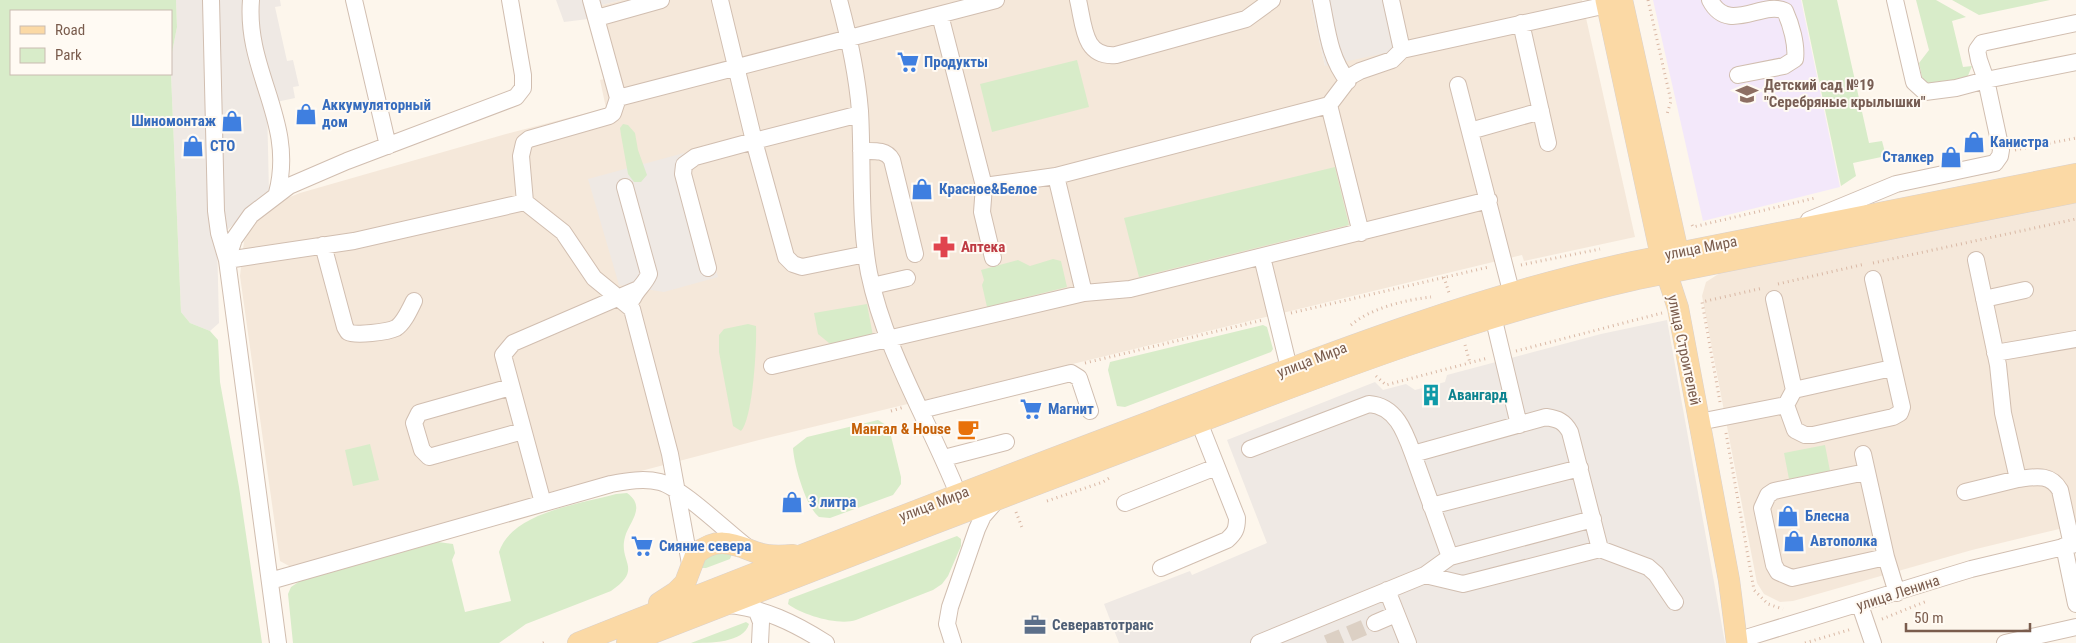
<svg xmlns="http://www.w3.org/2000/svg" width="2076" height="643" font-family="'Roboto Condensed',sans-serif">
  <rect width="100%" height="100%" fill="#fdf6ec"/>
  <path fill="#f5e8da" d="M622,0h688l15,66 59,-66h198l53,237 -111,24 -2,-6 -763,185 -175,46 -293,81 -11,-6 -40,-285 4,-35 5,-9 12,-16 24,-17 15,-6 206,-59 100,-26 -6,-28 5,-1 -19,-70z
    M2076,202v323l-104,25 -179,51 -13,1 -16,-8 -7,-11 -55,-287 4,-14 14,-9z"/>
  <path fill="#efe9e4" d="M176,0h104l1,6 -6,1 12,54 6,-1 6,26 -6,1 2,11 -28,6 2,89 -52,46 2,84 -9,8 -20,-8 -9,-11 -10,-238v-16l6,-31z
    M556,0h66l-36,9 2,10 -24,3z
    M1310,0h74l11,51 -70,15z
    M684,153l34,124 -54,15 -45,-7 -31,-106z
    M1667,320l58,323h-606l-15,-39 86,-33 2,4 75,-32 -40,-103 148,-58 8,8 23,-6 9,6 30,-8 2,-7 154,-41z"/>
  <path fill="#f3e8fa" d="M1653,0h148l39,187 -137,34z"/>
  <path fill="#d8ecc9" d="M0,0h176l1,27 -6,31v-47h-160v63h160l10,238 9,11 20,8 8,9 2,42 19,105 23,156h-262z
    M1802,0h35l32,143 13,-2 4,15 -33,7 3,13 -15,10z
    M1916,0h20l30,17 -14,4 11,46 9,-1 -5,12 -40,6 -5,-7 -3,-14 10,-13z
    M1952,0h98l-71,15z
    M1077,60l12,47 -97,25 -12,-48z
    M623,124l5,1 7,8 3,17 9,25 -6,7h-7l-6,-8 -7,-39 -1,-7z
    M1335,167l14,58 -210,52 -15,-59z
    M1053,259l8,2 6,26 -80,20 -5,-22 2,-5 -3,-10 37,-10 12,6z
    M867,304l6,32 -38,8 -6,-1 -11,-9 -4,-21z
    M748,324l8,2c1,18 -3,93 -15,105l-8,-5 -14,-74v-17l5,-6z
    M1263,325l4,2 6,22 -2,3 -146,55 -8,-1 -9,-36 2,-8z
    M878,420l8,5 4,7 11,45v7l-8,11 -63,23 -11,-1c-13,-10 -25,-52 -26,-69l14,-11z
    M370,444l9,36 -26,6 -8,-36z
    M1825,445l5,26 -41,8 -5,-26z
    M627,493c20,14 2,29 -2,44 -7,26 19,31 -14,54l-85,33 -27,19h-206l-5,-49 3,-7 9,-6 138,-39 15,2 2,9 -3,7 13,52 46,-11 -12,-49c13,-40 81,-48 117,-58z
    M957,536l4,3v7l-13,30 -6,8 -9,6 -77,30c-17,6 -54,-5 -68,-16l1,-5z
    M723,546l9,8 -2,5 -24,9h-6l-3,-9z
    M746,622l3,2c-5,19 -39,19 -58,19z"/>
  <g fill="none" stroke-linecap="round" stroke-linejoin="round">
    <path stroke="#dcd0c4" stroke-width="16" stroke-dasharray="16 8" stroke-linecap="butt" d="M1327,643l48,-20"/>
    <g stroke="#d1beb0" stroke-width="18">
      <path id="minor" d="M211,0l5,211 3,22 8,27 51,383
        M251,0c-6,72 45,121 26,193
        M354,0l34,146
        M839,0c10,37 18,74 21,111 3,54 -1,109 9,162 16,78 60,148 89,221
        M1078,0c6,25 5,58 38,55l130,-36 26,-19
        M1321,0c6,28 8,58 27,81
        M1391,0l11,50
        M1710,0c18,35 52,0 75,11 6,13 12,34 10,48l-11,7 -46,9
        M1895,0l19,82 11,10 31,-4 30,-8 -7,-20 -2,-10 5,-7 94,-20
        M940,15l44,171 72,-10 273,-71 22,-29 9,-5 32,-11 10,-10 205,-45
        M597,18l64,-18
        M1521,23l27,120
        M1458,85l53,206
        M618,98l378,-98
        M1329,105l32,128
        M860,114l-106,27 32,116 7,7 9,3 64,-13
        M1470,131l71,-20
        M861,151c12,0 25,-2 31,9l23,94
        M1056,176l28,117
        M984,186l-2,26 11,46
        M625,187l24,87c-4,10 -12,15 -16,24
        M525,202l-4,-46 3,-13 5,-4 80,-23 4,-3 5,-15 -27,-98
        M1809,220l87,-36 99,-21 5,-7 1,-6 -15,-70 90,-18
        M323,245l22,82 3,5c7,4 40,0 48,-4 8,-5 14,-19 18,-27
        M1262,257l27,111
        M227,260l127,-19 171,-39 38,30 31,46 38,31 38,145 21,115
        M227,260l7,-21 17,-24 38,-29 58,-25 169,-64 7,-9v-13l-13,-75
        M1976,260l22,105 5,48 15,66c17,-2 32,-6 42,11l12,55
        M708,268l-25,-94 1,-9 11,-8 59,-16 -34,-141
        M872,286l35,-8
        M1984,299l41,-9
        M1493,316l26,109
        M1995,353l81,-14
        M772,366l312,-73 46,-4 359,-89
        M511,387l-92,26 -5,10 8,27 7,7 94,-26
        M1794,390l98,-22
        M1786,405l9,25 10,5h8l80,-18 7,-4 2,-6 -29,-128
        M921,410l150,-37 8,5 11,33
        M1699,422l87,-17 8,-15 -20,-91
        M1250,449l119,-45c27,2 36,28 44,50
        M1863,454l23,103 11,36
        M944,458l62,-16
        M1866,472l-92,19 -6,4 -6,13 12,57 4,7 14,6 94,-21
        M1965,492l53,-13
        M543,503l-40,-148 10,-12 123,-53
        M1125,503l91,-36
        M1431,506l149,-38
        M2064,546l12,58
        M1450,557l-37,-103 133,-37c12,2 18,4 24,15l30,117 48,18 8,7 19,28
        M1161,568l66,-28c8,-7 10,-11 10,-22l-38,-96
        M1425,575l38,9 137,-35
        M270,581l341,-97c16,-3 33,-6 49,-2 22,6 67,50 87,65
        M1387,590l21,53
        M726,605c37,2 70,19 100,38
        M1860,605l13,38
        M756,609l5,13 -1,21
        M1375,623l21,-9
        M1749,637l222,-68 105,-25
        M953,643l-6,-19 3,-17 27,-78 6,-13 14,-16
        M1259,643l166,-68 25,-18 143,-38
        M2005,643l71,-16"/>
    </g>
    <g stroke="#dad1cd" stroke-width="22">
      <path id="major" d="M1606,0l55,256 17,52 51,272 8,63
        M1622,0l59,266
        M659,603l17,-11 9,-9 11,-29c22,-19 39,-9 62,-1 12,4 24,3 35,2
        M578,643c192,-76 385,-151 579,-224 158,-60 310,-121 476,-157l443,-88
        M627,643c179,-70 359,-140 539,-208 156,-60 307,-119 471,-156l439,-87"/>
    </g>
    <path stroke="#d9b8a5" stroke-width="3" stroke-dasharray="1 4" stroke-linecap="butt" d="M1648,0l23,101 -4,13
      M2015,150l61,-12
      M1692,225l1,2 122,-29
      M1873,263l203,-44
      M1521,265l79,-16
      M1444,277l5,16
      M1778,284l87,-20
      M1291,313l198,-46
      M1351,325c20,-17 54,-25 80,-28
      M1465,345l5,18
      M1516,351l146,-38
      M1085,363l178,-43
      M1376,376l10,9 102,-27
      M1720,402l-18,-100 61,-14
      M891,411l13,-4
      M1726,433l28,157 14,14 15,5
      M1047,501l56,-19 8,-5
      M1016,512l7,18
      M1882,619l45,-18
      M543,643l2,-1
      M1805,643l47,-14"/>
    <use href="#minor" stroke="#fff" stroke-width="16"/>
    <use href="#major" stroke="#fbd9a5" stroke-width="21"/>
  </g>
  <defs>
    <g id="supermarket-bare" transform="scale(1.725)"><path d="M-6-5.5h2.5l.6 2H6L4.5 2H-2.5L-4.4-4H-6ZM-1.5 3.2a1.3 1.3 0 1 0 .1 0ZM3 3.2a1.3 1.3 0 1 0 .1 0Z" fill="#3f7fe0" stroke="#fffaf3" stroke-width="2.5" paint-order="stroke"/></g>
    <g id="school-bare" transform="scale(1.725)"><path d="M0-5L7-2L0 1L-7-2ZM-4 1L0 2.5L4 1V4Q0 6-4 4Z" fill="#8d6e63" stroke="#fffaf3" stroke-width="2.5" paint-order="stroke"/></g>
    <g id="shop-bare" transform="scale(1.725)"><path d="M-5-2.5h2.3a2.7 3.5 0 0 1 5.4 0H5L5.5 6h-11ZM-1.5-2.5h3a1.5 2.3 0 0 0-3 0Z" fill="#3f7fe0" stroke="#fffaf3" stroke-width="2.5" paint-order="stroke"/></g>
    <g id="pharmacy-bare" transform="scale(1.725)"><path d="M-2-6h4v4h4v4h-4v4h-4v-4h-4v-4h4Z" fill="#e0444e" stroke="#fffaf3" stroke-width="2.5" paint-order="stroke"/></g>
    <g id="building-bare" transform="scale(1.725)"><path d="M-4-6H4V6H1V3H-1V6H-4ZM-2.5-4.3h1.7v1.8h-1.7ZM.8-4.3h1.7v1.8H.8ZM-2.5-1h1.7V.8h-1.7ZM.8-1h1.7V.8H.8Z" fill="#0f9aa8" stroke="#fffaf3" stroke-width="2.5" paint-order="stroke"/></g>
    <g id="cafe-bare" transform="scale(1.725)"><path d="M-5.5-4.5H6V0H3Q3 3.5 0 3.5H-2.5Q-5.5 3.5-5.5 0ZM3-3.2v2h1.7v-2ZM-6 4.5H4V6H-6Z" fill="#e8710a" stroke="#fffaf3" stroke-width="2.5" paint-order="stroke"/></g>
    <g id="office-bare" transform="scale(1.725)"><path d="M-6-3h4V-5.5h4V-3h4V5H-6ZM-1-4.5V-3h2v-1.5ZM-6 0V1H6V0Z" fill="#5c6f8a" stroke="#fffaf3" stroke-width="2.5" paint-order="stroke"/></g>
  </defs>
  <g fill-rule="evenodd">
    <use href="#supermarket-bare" x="908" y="62"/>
    <use href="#school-bare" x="1747" y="94"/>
    <use href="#shop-bare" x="306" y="114"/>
    <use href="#shop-bare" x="232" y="121"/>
    <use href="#shop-bare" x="1974" y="142"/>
    <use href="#shop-bare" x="193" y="146"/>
    <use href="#shop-bare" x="1951" y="157"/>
    <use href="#shop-bare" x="922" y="189"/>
    <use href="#pharmacy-bare" x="944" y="247"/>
    <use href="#building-bare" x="1431" y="395"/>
    <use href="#supermarket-bare" x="1031" y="409"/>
    <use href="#cafe-bare" x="968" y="429"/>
    <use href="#shop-bare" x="792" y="502"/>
    <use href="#shop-bare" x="1788" y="516"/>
    <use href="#shop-bare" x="1794" y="541"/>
    <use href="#supermarket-bare" x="642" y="546"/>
    <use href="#office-bare" x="1035" y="625"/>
  </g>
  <g text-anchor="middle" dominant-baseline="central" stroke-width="4" stroke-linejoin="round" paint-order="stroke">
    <g font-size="15" font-weight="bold" fill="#366cbe" stroke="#fffaf3" text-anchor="start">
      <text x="924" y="62">Продукты</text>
      <text x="322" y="105">Аккумуляторный<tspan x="322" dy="17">дом</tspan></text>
      <text x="216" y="121" text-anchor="end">Шиномонтаж</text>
      <text x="1990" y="142">Канистра</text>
      <text x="210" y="146">СТО</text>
      <text x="1934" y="157" text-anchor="end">Сталкер</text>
      <text x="939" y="189">Красное&amp;Белое</text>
      <text x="1048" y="409">Магнит</text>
      <text x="809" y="502">3 литра</text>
      <text x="1805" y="516">Блесна</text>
      <text x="1810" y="541">Автополка</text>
      <text x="659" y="546">Сияние севера</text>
    </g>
    <g font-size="15" font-weight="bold" fill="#785e54" stroke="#fffaf3" text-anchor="start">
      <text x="1764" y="85">Детский сад №19<tspan x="1764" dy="17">"Серебряные крылышки"</tspan></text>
    </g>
    <g font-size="15" font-weight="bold" fill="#be3a42" stroke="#fffaf3" text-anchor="start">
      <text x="961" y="247">Аптека</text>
    </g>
    <g font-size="15" fill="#7a5c4d" stroke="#fffaf3">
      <text transform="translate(1701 248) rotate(-11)">улица Мира</text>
      <text transform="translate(1684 350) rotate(78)">улица Строителей</text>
      <text transform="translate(1312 360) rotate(-21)">улица Мира</text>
      <text transform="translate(934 504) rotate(-21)">улица Мира</text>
      <text transform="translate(1898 593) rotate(-18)">улица Ленина</text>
    </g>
    <g font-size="15" font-weight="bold" fill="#0d838f" stroke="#fffaf3" text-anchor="start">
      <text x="1448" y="395">Авангард</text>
    </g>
    <g font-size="15" font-weight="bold" fill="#c56008" stroke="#fffaf3" text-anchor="end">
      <text x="951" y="429">Мангал &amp; House</text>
    </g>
    <g font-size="15" font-weight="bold" fill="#4e5e75" stroke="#fffaf3" text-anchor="start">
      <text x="1052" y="625">Северавтотранс</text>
    </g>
  </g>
  <rect x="10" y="10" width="162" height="65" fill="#fffaf3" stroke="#cabbb1"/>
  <rect x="20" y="26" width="25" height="8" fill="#fbd9a5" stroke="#cabbb1"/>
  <text x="55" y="35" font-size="15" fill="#7a5c4d">Road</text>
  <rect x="20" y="48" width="25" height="15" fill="#d8ecc9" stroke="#cabbb1"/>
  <text x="55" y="60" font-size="15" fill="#7a5c4d">Park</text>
  <path d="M1906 623v8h124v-8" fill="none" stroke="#7a5c4d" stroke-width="2.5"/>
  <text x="1914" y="623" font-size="15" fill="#7a5c4d" stroke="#fffaf3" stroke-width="4" paint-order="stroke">50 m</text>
</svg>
